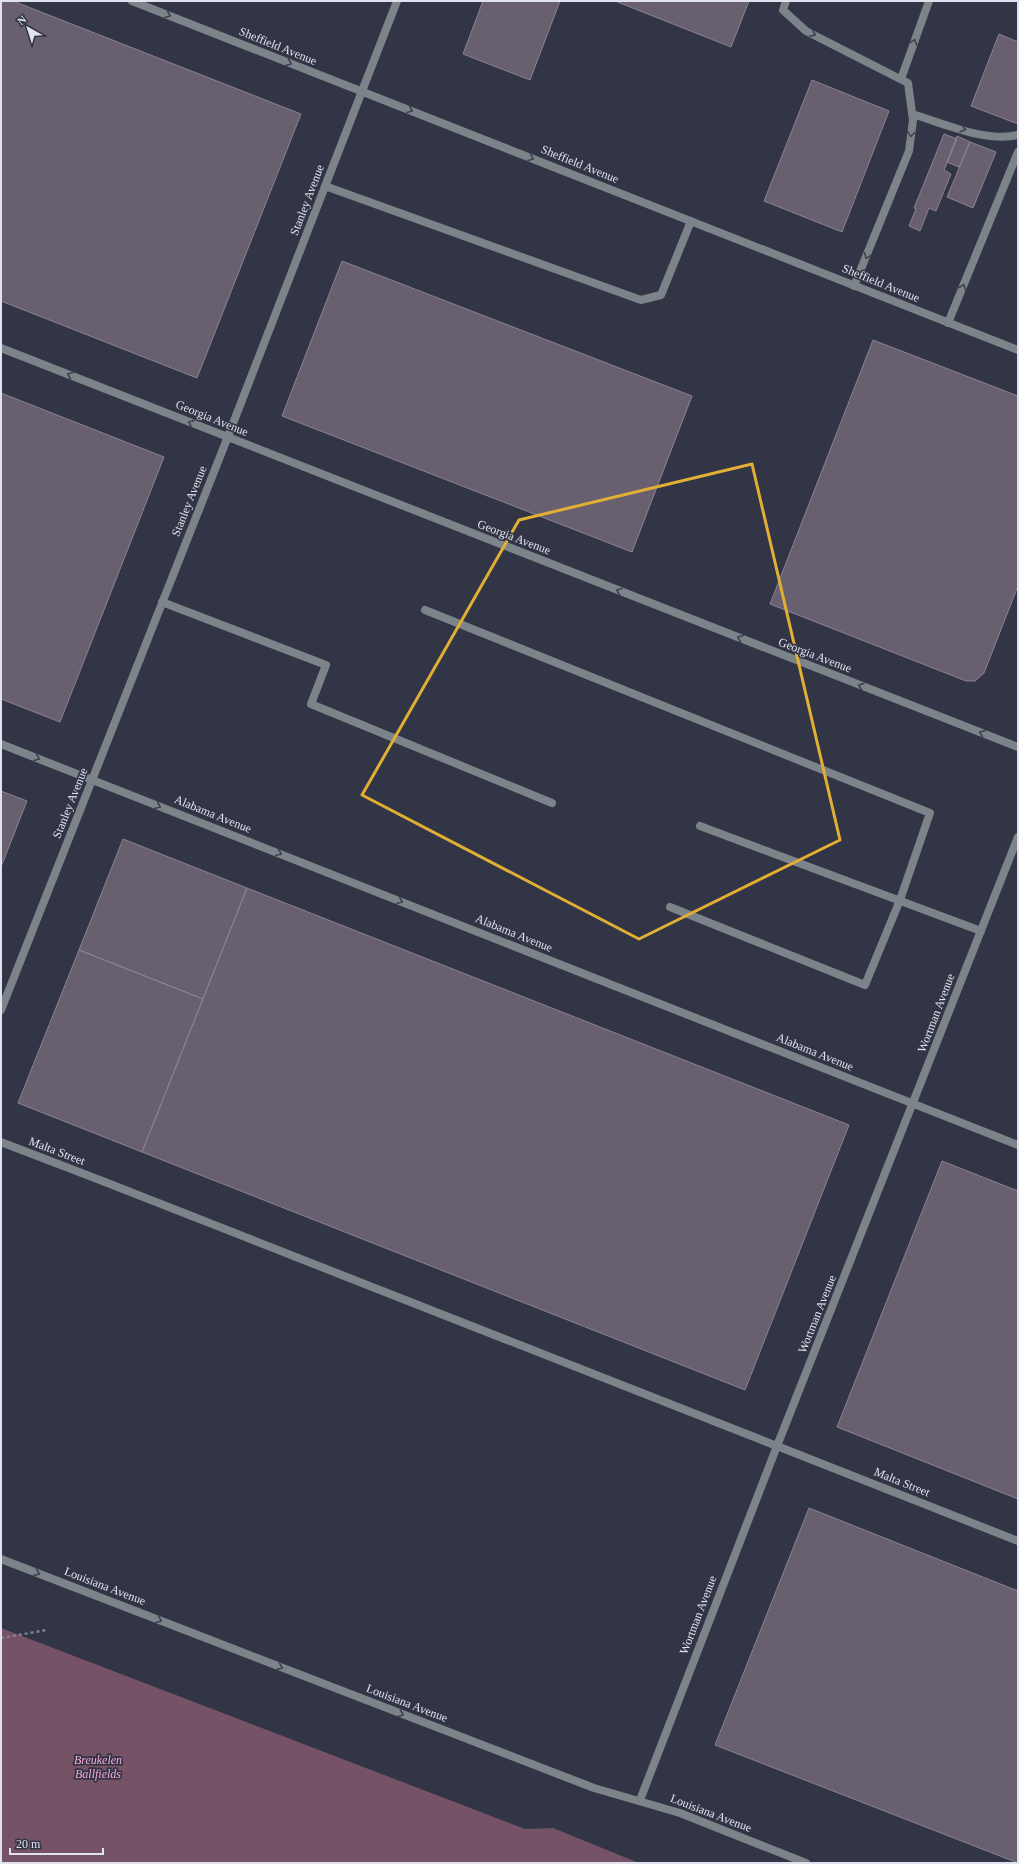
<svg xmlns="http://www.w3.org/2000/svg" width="1019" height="1864" font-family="Georgia,serif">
  <rect width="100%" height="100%" fill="#323545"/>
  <path fill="#755266" d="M1,1628l524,201 28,-1 86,35h-638z"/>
  <path fill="#685f6f" stroke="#8c8294" d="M1,1h12l288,113 -104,264 -196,-77z
    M483,1h77l-30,79 -67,-26z
    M615,1h134l-18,46z
    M999,34l19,8v82l-47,-18z
    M812,80l77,31 -47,121 -78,-31z
    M944,134l13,5 -13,31 7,4 -15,37 -7,-3 -9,23 -11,-5 7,-17 -2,-1z
    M957,136l13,6 -11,25 -12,-5z
    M970,142l26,10 -23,56 -26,-11z
    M342,261l350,135 -60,156 -350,-136z
    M873,340l145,56v190l-34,87 -9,8h-9l-196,-77z
    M1,393l163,64 -104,265 -59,-23z
    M1,791l26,10 -26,66z
    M123,839l124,49 -44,111 -124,-49z
    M247,888l602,237 -104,265 -603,-238z
    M79,950l124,49 -61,153 -124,-49z
    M942,1161l76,30v308l-181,-72z
    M809,1508l209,83v272l-303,-118z"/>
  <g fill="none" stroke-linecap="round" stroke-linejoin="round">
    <path stroke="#7f8290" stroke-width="2.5" stroke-dasharray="3 3" stroke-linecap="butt" d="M1,1638l46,-8"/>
    <path stroke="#7c848a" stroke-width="8" d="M786,1l-3,9 23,21 102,52 5,37 -4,31 -55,135
      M901,79l28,-78
      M912,114c31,9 74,29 106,21
      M325,186l316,114 20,-5 30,-74
      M948,323l70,-171
      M162,602l164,63 -15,39 241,99
      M425,610l505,203 -30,87 -35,85 -195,-78
      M700,826l281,105
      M105,1182l672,264"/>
    <path stroke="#7c848a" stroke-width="8" d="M132,1l886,349
      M1,348l1017,399
      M1,744l1017,401
      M1,1010l224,-566 172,-443
      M1,1142l104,40
      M777,1446l241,95
      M1,1559l593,229 86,25 126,50
      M640,1800l137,-354 241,-609"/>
  </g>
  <defs><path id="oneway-chevron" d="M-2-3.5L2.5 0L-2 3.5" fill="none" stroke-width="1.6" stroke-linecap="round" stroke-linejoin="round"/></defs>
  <g stroke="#3d414f">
    <use href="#oneway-chevron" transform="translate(168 15) rotate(21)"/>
    <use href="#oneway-chevron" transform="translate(813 34) rotate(27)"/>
    <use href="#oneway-chevron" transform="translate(914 42) rotate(-70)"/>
    <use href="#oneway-chevron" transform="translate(289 63) rotate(21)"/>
    <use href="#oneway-chevron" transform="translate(410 110) rotate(22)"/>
    <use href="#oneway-chevron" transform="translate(963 129) rotate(16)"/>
    <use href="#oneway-chevron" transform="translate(911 134) rotate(98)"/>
    <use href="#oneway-chevron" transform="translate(531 158) rotate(22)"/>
    <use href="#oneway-chevron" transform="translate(867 256) rotate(112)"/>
    <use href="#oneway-chevron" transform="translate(963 287) rotate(-68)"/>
    <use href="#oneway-chevron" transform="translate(70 375) rotate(-158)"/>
    <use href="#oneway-chevron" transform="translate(191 423) rotate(-158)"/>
    <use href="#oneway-chevron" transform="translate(619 591) rotate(-159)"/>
    <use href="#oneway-chevron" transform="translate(740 638) rotate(-159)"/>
    <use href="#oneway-chevron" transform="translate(861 686) rotate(-159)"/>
    <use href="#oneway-chevron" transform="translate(982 733) rotate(-159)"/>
    <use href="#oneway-chevron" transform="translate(37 758) rotate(22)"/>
    <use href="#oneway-chevron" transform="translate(158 806) rotate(22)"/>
    <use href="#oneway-chevron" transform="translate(279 853) rotate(22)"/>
    <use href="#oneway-chevron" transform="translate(400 901) rotate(22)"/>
    <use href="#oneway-chevron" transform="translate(37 1573) rotate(21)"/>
    <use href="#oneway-chevron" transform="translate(159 1620) rotate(21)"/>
    <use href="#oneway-chevron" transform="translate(280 1667) rotate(21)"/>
    <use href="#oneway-chevron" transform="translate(401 1714) rotate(21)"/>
  </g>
  <path fill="none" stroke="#e1af34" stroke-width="3" stroke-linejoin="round" d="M752,464l88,376 -201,99 -277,-144 157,-275z"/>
  <g text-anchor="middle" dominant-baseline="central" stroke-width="3.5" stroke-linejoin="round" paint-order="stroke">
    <g font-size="12" fill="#e0e2ed" stroke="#323545">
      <text transform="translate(278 46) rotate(22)">Sheffield Avenue</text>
      <text transform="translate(580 164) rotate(22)">Sheffield Avenue</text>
      <text transform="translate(307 200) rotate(-69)">Stanley Avenue</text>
      <text transform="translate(881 283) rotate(22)">Sheffield Avenue</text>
      <text transform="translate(212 418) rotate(22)">Georgia Avenue</text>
      <text transform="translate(189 501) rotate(-68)">Stanley Avenue</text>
      <text transform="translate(514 537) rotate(21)">Georgia Avenue</text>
      <text transform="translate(815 655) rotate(21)">Georgia Avenue</text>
      <text transform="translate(70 803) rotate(-68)">Stanley Avenue</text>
      <text transform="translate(213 814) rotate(22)">Alabama Avenue</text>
      <text transform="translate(514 933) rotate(22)">Alabama Avenue</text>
      <text transform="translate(936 1013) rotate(-69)">Wortman Avenue</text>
      <text transform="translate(815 1052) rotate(22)">Alabama Avenue</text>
      <text transform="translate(57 1151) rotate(21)">Malta Street</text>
      <text transform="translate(817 1314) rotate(-68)">Wortman Avenue</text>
      <text transform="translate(902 1482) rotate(22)">Malta Street</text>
      <text transform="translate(105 1586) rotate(21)">Louisiana Avenue</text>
      <text transform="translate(698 1615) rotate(-69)">Wortman Avenue</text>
      <text transform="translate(407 1703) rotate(21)">Louisiana Avenue</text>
      <text transform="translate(711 1813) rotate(21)">Louisiana Avenue</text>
    </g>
    <g font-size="12" font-style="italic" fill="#fba8d9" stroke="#323545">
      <text x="98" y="1760">Breukelen<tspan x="98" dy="14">Ballfields</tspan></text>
    </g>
  </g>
  <rect width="1019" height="1864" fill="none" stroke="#e0e2ed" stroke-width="4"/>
  <g transform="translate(28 28) rotate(321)" stroke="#323545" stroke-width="3" paint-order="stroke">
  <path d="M0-3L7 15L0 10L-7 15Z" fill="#e0e2ed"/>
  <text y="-6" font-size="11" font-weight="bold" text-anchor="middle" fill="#e0e2ed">N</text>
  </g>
  <path d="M10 1848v6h93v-6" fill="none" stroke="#e0e2ed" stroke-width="2"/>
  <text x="16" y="1848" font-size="12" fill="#e0e2ed" stroke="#323545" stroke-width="3" paint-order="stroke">20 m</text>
</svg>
